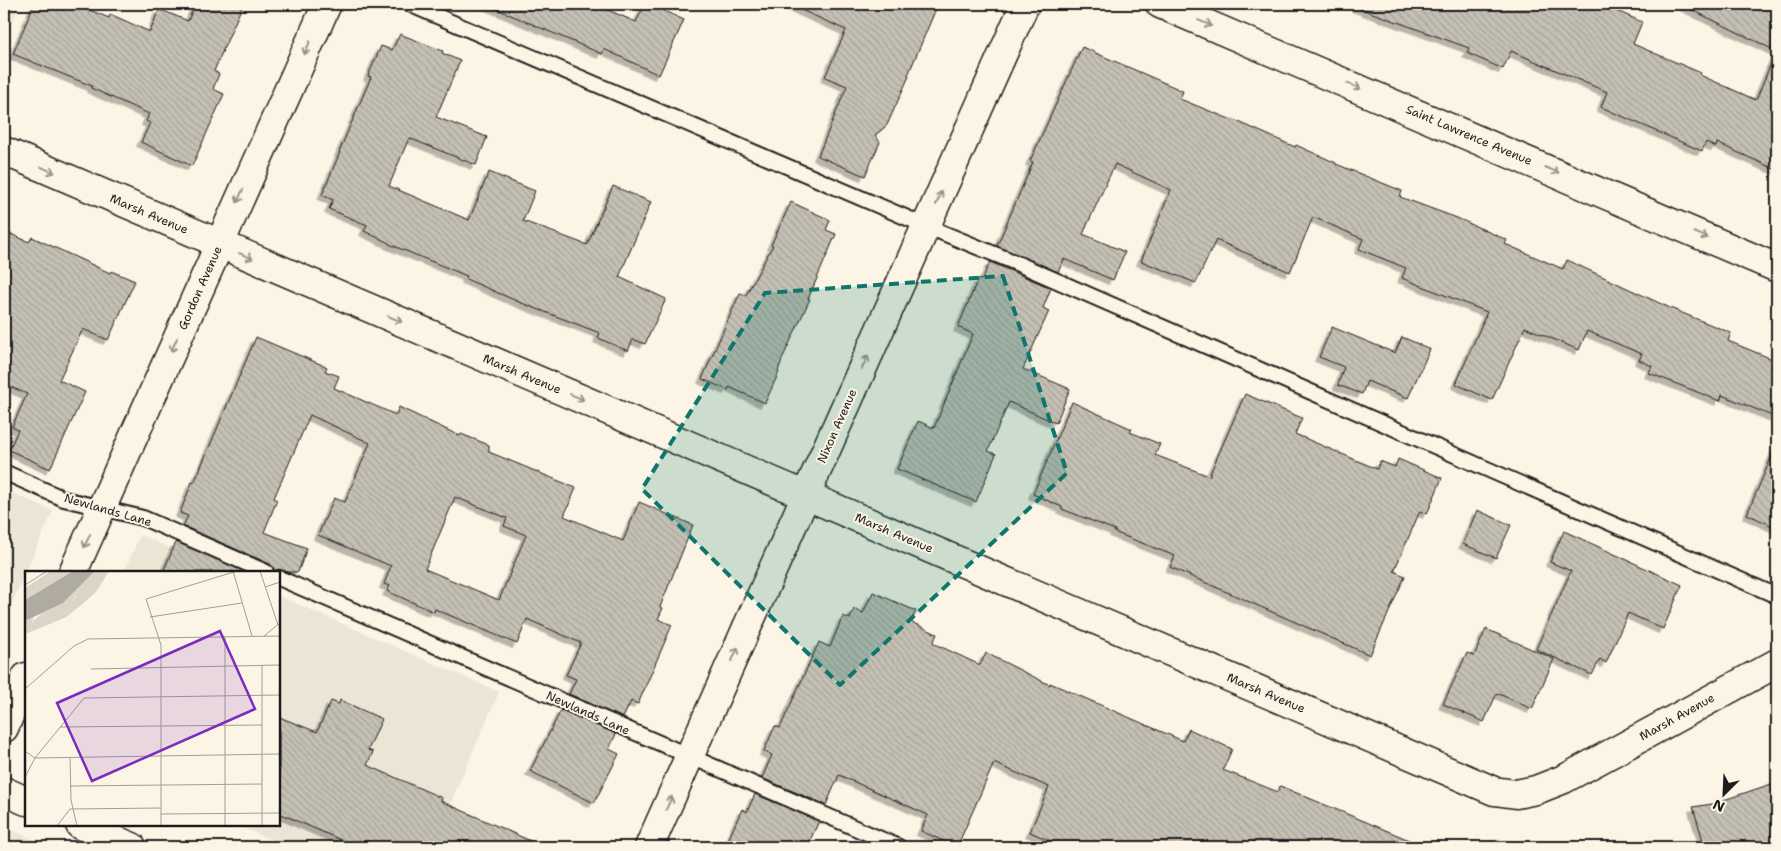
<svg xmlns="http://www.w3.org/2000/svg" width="1781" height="851" font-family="'Shantell Sans',sans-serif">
  <defs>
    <pattern id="building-back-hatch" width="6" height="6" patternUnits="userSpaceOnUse" patternTransform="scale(1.25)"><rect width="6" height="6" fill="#c4c0b3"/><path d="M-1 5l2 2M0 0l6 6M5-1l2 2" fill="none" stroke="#a8a499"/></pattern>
    <filter id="shadow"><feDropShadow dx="-4.5" dy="4.5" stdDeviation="0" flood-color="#0004"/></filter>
  </defs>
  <rect width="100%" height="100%" fill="#fcf5e5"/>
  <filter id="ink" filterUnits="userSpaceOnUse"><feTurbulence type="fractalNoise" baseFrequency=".02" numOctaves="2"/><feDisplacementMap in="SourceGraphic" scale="10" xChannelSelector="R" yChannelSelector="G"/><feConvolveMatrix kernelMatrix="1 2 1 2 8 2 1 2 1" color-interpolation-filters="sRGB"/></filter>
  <g filter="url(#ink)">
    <path fill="#ebe5d6" d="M4,4h16l-16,37z
      M4,489l49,22 -49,110z
      M140,535l85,37h-101z
      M279,596l220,96 -68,155h-142l-53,-22h43z
      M4,827l48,20h-48z"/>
    <path fill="url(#building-back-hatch)" stroke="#1c1c1c" fill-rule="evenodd" filter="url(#shadow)" d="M34,4h41l34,14 1,-4 40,18 9,-23 29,12 7,-17h48l-29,67 5,3 -6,15 11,5 -32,72 -51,-24 9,-19 -4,-2 3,-7 -58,-26 1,-2 -79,-32z
      M485,4h109l42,18 9,-18h4l35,16 -25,55 -55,-26 -2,5z
      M788,4h150l-30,71 1,1 -22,49 -12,10 5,7 -15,34 -47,-20 29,-70 -22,-9 21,-47z
      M1356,4h245l41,18 -9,22 68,29 -1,2 56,25 20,-49 -96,-47h97v166l-60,-27 -1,4 -10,-5 -4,9 -101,-44 6,-15 -96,-41 -8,18 -36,-16 2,-5 -113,-41z
      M400,34l43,17 -1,2 18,8 -24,56 51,20 -11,28 -67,-27 -20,48 80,34 20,-48 46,19 -12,30 64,24 26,-59 38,16 -32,75 47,22 -21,45 -12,-5 -5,12 -30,-13 2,-5 -81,-31 -53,-23 1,-3 -78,-32v-1l-25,-12 3,-6 -38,-16 4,-9 -11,-5 18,-43h-1l32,-75 -3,-1 13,-30 11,4z
      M1082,47l101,44 -3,8 52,21v-1l63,28 1,-2 40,18v1l66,27 -2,6 57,21 50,22 -2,4 58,25 4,-9 103,48 61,25 -3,8 49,20v57l-55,-23 -2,6 -71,-28 3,-7 -13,-6 3,-6 -55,-23 -8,19 -54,-23 -33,73 -36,-16 31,-72 -85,-34 4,-10 -47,-19 4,-10 -50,-22 -23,55 -74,-32 -20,43 -55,-22 30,-71 -56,-26 -32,70 42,18 -12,28 -49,-21 -6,13 -61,-26 36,-84 -3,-1z
      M791,202l39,18 -4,10 10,4 -28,65h2l-27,58 -5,14 1,1 -14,31 -36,-16 -1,3 -26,-11 38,-86 6,2 27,-50h-2z
      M11,234l18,8 3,-5 78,36 1,-2 24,10 -27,59 -25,-11 -24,51 26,12 -35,77 -41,-19 9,-20 -6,-3 15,-33 -23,-10v-134z
      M990,262l61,26 -8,20 6,3 -26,58 47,20 -14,34 -47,-21 -21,49 8,3 -20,48 -79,-33 21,-48 16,7 39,-94 -15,-7 20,-48 4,1z
      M1332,327l63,26 7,-16 28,12 -22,49 -41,-17 -5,13 -24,-9 6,-18 -25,-10z
      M256,337l71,30 -2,4 14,5 -5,12 62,27 3,-8 61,29 1,-2 28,11v7l87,36 -12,28 59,25 16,-39 54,23 -33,82 3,1 -5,11 14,6 -34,79 -7,-3 -8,17 -54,-24 7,-15 -10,-4 15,-32 -54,-24 -10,25 -82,-35 -1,3 -47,-21 3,-5 -6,-2 7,-18 -73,-31 16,-37 11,4 25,-59 -60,-28 -36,83 3,2 -13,32 43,16 -9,24h-10l-9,-3 -4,2 -5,-7 -87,-38 5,-10 -8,-3 12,-31 2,1zM455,497l52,21 -3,8 22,9 -27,65 -74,-31z
      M1245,394l57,24 -7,16 82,35 3,-8 15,6 3,-8 44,19 -15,36 -7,-3 -26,60 11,5 -35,79 -200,-88 5,-11 -61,-24 1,-2 -53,-21v-2l-29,-13 39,-92 60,27 -2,3 30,12 -5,11 54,21z
      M1777,444v84l-30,-14z
      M1477,510l34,15 -15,33 -33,-14z
      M1564,531l118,54 -19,44 -35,-16 -22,50 -6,-4 -8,16 -56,-26 35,-78 -21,-9z
      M176,542l69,30h-82z
      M873,592l43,19 -5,11 26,12 -4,9 47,22 6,-12 64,32v-2l133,58 6,-12 43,20 -9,21 55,22 2,-6 146,61h-362l-34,-15 19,-45 -55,-24 -37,84 -36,-16 7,-16 -89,-40 -13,30 -64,-27 10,-23 -8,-4 11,-25 5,2 39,-86 11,5 13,-31 7,3 4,-10 9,4z
      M1486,629l68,30 -22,50 -35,-16 -13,29 -41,-18 24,-51 7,3z
      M340,700l42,19 -14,31 5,2 -6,13 75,33 -1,3 103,46h-187l-78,-34v-96l38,15 14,-31 8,3z
      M561,710l55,24 -7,15 10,5 -25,49 -64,-32z
      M1777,782v65h-72l-12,-40 19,-3z
      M755,794l64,27 -12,26h-82l17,-38 5,3z"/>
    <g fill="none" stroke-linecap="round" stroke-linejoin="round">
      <g stroke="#1c1c1c" stroke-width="18">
        <path id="service" d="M409,4l517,222 88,36 763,334
          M4,472l60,27 79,19 123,54
          M279,578c206,91 414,178 620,269"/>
      </g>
      <g stroke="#1c1c1c" stroke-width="31">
        <path id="minor" d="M1160,4l617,264
          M4,151l1490,640 22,3 20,-4 28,-11 213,-116
          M73,572l254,-568
          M4,728l22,-51
          M649,847l376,-843"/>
      </g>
      <g stroke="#1c1c1c" stroke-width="31">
        <path id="secondary" d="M4,791l22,10
          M80,825l52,22"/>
      </g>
      <use href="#service" stroke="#fcf5e5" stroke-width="14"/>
      <use href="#minor" stroke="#fcf5e5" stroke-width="28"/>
      <use href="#secondary" stroke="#fcf5e5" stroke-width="28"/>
    </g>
    <defs><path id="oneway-shaft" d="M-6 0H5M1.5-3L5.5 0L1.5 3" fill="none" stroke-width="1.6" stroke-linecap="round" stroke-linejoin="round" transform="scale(1.25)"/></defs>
    <g stroke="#97938b">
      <use href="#oneway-shaft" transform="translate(1205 23) rotate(23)"/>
      <use href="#oneway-shaft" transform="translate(307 48) rotate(114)"/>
      <use href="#oneway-shaft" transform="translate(1354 86) rotate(23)"/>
      <use href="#oneway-shaft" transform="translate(48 170) rotate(24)"/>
      <use href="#oneway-shaft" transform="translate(1552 170) rotate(23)"/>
      <use href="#oneway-shaft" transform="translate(240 196) rotate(114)"/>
      <use href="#oneway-shaft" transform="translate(939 198) rotate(-66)"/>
      <use href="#oneway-shaft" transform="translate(1701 235) rotate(23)"/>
      <use href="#oneway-shaft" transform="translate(246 256) rotate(23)"/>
      <use href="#oneway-shaft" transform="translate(395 319) rotate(23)"/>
      <use href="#oneway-shaft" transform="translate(174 345) rotate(114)"/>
      <use href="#oneway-shaft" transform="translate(865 362) rotate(-66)"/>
      <use href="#oneway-shaft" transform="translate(577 397) rotate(23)"/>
      <use href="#oneway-shaft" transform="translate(87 541) rotate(114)"/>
      <use href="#oneway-shaft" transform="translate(735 654) rotate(-66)"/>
      <use href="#oneway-shaft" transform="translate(669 803) rotate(-66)"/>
    </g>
  </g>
  <path fill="#0f766e" fill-opacity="0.2" stroke="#0f766e" stroke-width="4" stroke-dasharray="10 6" stroke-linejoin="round" d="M1003,276l64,197 -227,212 -198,-196 123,-196z"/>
  <g text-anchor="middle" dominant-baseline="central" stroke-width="4" stroke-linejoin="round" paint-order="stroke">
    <g font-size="12" fill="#1c1c1c" stroke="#fcf5e5">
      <text transform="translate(1469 135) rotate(23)">Saint Lawrence Avenue</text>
      <text transform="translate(149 214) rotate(23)">Marsh Avenue</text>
      <text transform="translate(200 288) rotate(-66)">Gordon Avenue</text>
      <text transform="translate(522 374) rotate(23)">Marsh Avenue</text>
      <text transform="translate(837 426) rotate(-66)">Nixon Avenue</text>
      <text transform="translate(108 510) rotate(16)">Newlands Lane</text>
      <text transform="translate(894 533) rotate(23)">Marsh Avenue</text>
      <text transform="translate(1266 693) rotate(23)">Marsh Avenue</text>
      <text transform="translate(588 713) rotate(24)">Newlands Lane</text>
      <text transform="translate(1677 717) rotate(-29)">Marsh Avenue</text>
    </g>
  </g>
  <g transform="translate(25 571)">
    <rect width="255" height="255" fill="#fcf5e5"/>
    <path d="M70,0h14l-13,21 -16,14 -7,-4 6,-15zM17,42l6,2 9,6 -17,7 -8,-6z" fill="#dbd5c8"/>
    <path d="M54,16l-6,13 7,6 -14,11 -9,4 -15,-8 21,-10zM9,46l-2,5 8,6 -15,6v-13z" fill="#dbd5c8"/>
    <path d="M26,0h22l-48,29v-12z" fill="#dbd5c8"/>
    <path d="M48,0h22l-32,32 -38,18v-21z" fill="#b0aba1"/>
    <path fill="none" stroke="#a29e95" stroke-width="1" d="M208,0l19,65M235,0l18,54M0,14l22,-14M240,16l15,-5M125,46l92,-14M239,65l16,-13M66,98l189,-4M0,118l49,-43 14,-7 192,-3M35,156l202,-2M0,180l10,7 245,-4M45,186l1,43 6,26M0,206l10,-19 49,-60 196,-3M45,215l192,-2M136,243l119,-1M32,255l13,-17 91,-1M136,255v-181l-15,-46 91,-28M200,255v-190M237,255v-161"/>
    <path fill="#7b2cbf" fill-opacity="0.15" stroke="#7b2cbf" stroke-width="2.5" d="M195,60l35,78 -163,72 -35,-78z"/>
    <rect width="255" height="255" fill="none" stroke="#1c1c1c" stroke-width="2.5"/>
  </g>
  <rect width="1781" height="851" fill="none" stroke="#fcf5e5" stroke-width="20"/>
  <rect x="10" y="10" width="1761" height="831" fill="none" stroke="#1c1c1c" stroke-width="2" filter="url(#ink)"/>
  <g transform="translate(1724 794) rotate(204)" stroke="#fcf5e5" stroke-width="4" paint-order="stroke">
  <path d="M0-4L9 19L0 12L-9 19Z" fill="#1c1c1c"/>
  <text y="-8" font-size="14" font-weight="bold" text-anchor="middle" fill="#1c1c1c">N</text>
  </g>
</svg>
